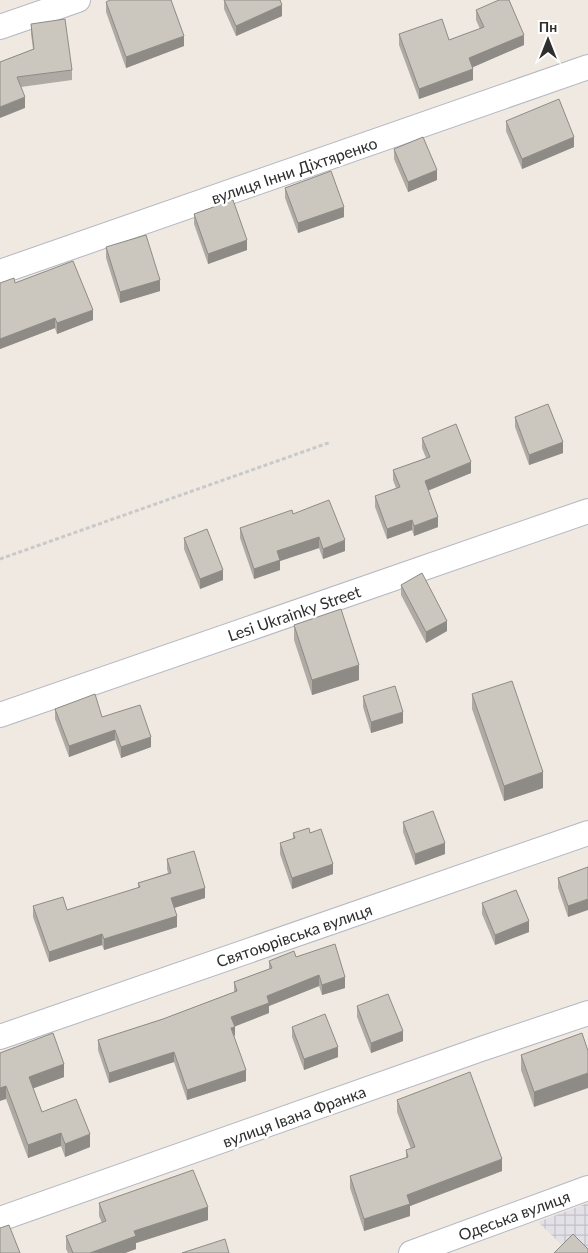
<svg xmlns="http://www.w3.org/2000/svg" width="588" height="1253" font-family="Lato,sans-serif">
  <defs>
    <pattern id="industrial-grid" width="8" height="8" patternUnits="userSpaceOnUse" patternTransform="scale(1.25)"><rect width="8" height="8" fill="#e3e1e8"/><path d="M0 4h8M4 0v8" fill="none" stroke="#c3c1c7"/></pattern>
  </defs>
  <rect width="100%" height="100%" fill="#efe9e1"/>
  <path fill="url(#industrial-grid)" d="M588,1203v50h-18l-32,-31z"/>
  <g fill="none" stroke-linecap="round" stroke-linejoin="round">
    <g stroke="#b4b7c1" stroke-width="26">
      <path id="minor" d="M0,27l78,-27
        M0,272l588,-205
        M0,715l588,-204
        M0,1037l588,-204
        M0,1219l481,-170 107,-36
        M411,1253l177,-65"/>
    </g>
    <path stroke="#c9c9c9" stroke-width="3" stroke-dasharray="4 2.5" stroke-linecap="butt" d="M0,559l331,-117"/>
    <use href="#minor" stroke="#fff" stroke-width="24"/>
  </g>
  <path fill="#afaba4" d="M224,0h56l2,16 -46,20 -12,-27z
    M106,2l78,44 -58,22 -20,-56z
    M476,10l48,35 -52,22 1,13 -54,19 -20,-54v-11l50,6 31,-11 -4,-9z
    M31,24l41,46v10l-51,7 4,21 -25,-46 33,-13 -2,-15z
    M506,121l68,26 -52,22 -16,-38z
    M394,149l43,31 -29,12 -14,-33z
    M285,188l59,29 -46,16 -13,-35z
    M194,214l53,36 -39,14 -14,-40z
    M106,247l54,44 -40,12 -14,-45z
    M0,283h15l78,37 -36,14 -2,-6 -55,21z
    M515,417l48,36 -34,12 -14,-38z
    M422,438l49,35 -43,17 10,37 -24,9 -2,-6 -25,9 -12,-32v-11l21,-8 -3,-8v-10l33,-12 -4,-10z
    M293,514l52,37 -22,8 -4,-11 -39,13v9l-26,9 -14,-41v-10z
    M184,538l39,42 -23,9 -16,-40z
    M401,585l46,46 -21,12 -25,-48z
    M294,625l65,55 -47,15 -18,-55z
    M472,694l71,94 -39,13 -32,-92z
    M363,696l40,27 -32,10 -8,-26z
    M55,709l47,8 49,30 -30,11 -6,-18 -46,17 -14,-38z
    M403,822l42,32 -30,11 -12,-33z
    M293,833l40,41 -41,15 -12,-35v-11l13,-4z
    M167,859l38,39 -31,10 3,19 -73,23 -2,-5 -53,17 -16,-45v-11l34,4 71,-22v-5l30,-10 -1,-4z
    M588,867l-20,50 -10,-29v-10z
    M482,903l47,29 -34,13 -13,-31z
    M296,957l49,31 -23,7 -3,-9 -50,20v7l-35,13v11l12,44 -59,19 -13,-38 -65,21 -11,-33v-10l65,-21 71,-27v-10l35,-13v-8z
    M357,1006l46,35 -32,12 -14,-36z
    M292,1027l46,30 -34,13 -12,-33z
    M588,1051l-54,56 -13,-37v-15z
    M0,1053l64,24 -31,11 9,24 48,35 -25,10 -4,-11 -33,12 -22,-59z
    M397,1100l105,71 -92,35v10l-46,15 -14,-43v-12l56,-18v-8l5,-1 -14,-37z
    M99,1203l109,17 -72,23v6l-11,4h-57l-2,-4v-13l36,-13 -3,-7z"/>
  <path fill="#8e8b86" d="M282,5v11l-46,20v-10z
    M524,35v10l-55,24v-11z
    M184,36v10l-58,22v-11z
    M473,69v11l-54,19v-10z
    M25,97v11l-25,10v-11z
    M574,137v10l-52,22v-10z
    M437,170v10l-29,12v-10z
    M344,207v10l-46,16v-10z
    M247,240v10l-39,14v-10z
    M160,280v11l-40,12v-11z
    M93,310v10l-36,14v-11z
    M55,318v10l-55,21v-10z
    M563,442v11l-34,12v-10z
    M471,462v11l-46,19v-11z
    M438,517v10l-24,9v-10z
    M412,520v10l-25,9v-10z
    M319,537v11l-39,13v9l-26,9v-10l23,-18z
    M345,540v11l-22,8v-10z
    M223,570v10l-23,9v-10z
    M447,621v10l-21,12v-11z
    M359,665v15l-47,15v-15z
    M403,712v11l-32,10v-11z
    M115,730v10l-46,17v-11z
    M151,737v10l-30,11v-11z
    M543,772v16l-39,13v-15z
    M445,843v11l-30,11v-11z
    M333,864v10l-41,15v-11z
    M205,888v10l-34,11v-11z
    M588,899v11l-20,7v-11z
    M177,916v11l-73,23v-11z
    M529,921v11l-34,13v-10z
    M102,934v11l-53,17v-10z
    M319,975v11l-50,20v7l-38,15v-11l36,-21z
    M345,977v11l-23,7v-10z
    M235,1027v10l-4,-9z
    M403,1031v10l-32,12v-10z
    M338,1047v10l-34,13v-11z
    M174,1052v10l-65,21v-10z
    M64,1064v13l-35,13v-13z
    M246,1070v11l-59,19v-10z
    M588,1073v15l-54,19v-15z
    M6,1086v13l-6,2v-13z
    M61,1133v13l-33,12v-13z
    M90,1134v13l-25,10v-13z
    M502,1159v12l-92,35v10l-46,15v-12l43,-24z
    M208,1207v13l-72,23v6l-11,4h-35l44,-22z"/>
  <path fill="#cbc7bf" stroke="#8e8b86" d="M110,0h61l13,36 -58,21 -20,-55z
    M224,0h56l2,5 -46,21z
    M499,0h10l15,35 -55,23 4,11 -54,20 -20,-55 43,-15 7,21 35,-13 -8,-17z
    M65,19l7,51 -55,7 8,20 -25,10v-45l34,-13 -3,-25z
    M559,99l15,38 -52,22 -16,-38z
    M423,137l14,33 -29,12 -14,-33z
    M331,171l13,36 -46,16 -13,-35z
    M233,200l14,40 -39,14 -14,-40z
    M146,235l14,45 -40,12 -14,-45z
    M73,261l20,49 -36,13 -2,-5 -55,21v-56l14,-5 1,5z
    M548,404l15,38 -34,13 -14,-38z
    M456,424l15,38 -46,19 13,36 -24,9 -2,-6 -25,9 -12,-33 25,-9 -7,-17 37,-13 -8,-19z
    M329,500l16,40 -22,9 -4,-12 -42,14 3,9 -26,9 -14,-41 52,-18 1,4z
    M207,529l16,41 -23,9 -16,-41z
    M422,573l25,48 -21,11 -25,-47z
    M341,609l18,56 -47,15 -18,-55z
    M512,681l31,91 -39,14 -32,-92z
    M395,686l8,26 -32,10 -8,-26z
    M95,694l7,23 38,-12 11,32 -30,10 -6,-17 -46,16 -14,-37z
    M433,811l12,32 -30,11 -12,-32z
    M309,828l1,5 11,-4 12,35 -41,14 -12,-35 15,-5 -2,-5z
    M194,851l11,37 -34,10 6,18 -73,23 -2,-5 -53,18 -16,-46 30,-9 4,13 73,-23 -2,-4 33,-10 -4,-14z
    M588,867v32l-20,7 -10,-28z
    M516,890l13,31 -34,14 -13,-32z
    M335,944l10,33 -23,8 -3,-10 -52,21 2,7 -38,14 4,10 -4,1 15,42 -59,20 -13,-38 -65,21 -11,-33 65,-21 74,-28 -3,-9 38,-14 -3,-7 25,-10 2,6z
    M388,994l15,37 -32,12 -14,-37z
    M325,1014l13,33 -34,12 -12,-32z
    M53,1033l11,31 -35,13 13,35 34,-13 14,35 -25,10 -4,-11 -33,12 -22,-59 -6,2v-35z
    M582,1033l6,18v22l-54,19 -13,-37z
    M470,1072l32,87 -95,36 3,9 -46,15 -14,-43 58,-19 -2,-7 9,-3 -18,-47z
    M193,1170l15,37 -74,24 2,5 -46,17h-17l-7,-17 40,-15 -7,-18z
    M9,1225l11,28h-20v-25z
    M573,1234l15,15v4h-34z
    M225,1239l4,14h-47z"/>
  <g text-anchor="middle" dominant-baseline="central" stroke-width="5" stroke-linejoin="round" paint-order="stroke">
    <g font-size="16" fill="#2e2e2e" stroke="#fff">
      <text transform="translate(294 170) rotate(-19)">вулиця Інни Діхтяренко</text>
      <text transform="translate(294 613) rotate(-19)">Lesi Ukrainky Street</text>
      <text transform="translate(294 935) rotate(-19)">Святоюрівська вулиця</text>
      <text transform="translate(294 1116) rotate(-20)">вулиця Івана Франка</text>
      <text transform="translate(514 1215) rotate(-20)">Одеська вулиця</text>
    </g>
  </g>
  <g transform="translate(548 40)" stroke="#ffffff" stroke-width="4" paint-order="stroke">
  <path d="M0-4L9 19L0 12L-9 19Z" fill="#2e2e2e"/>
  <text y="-8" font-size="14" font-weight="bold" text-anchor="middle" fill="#2e2e2e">Пн</text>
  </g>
</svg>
